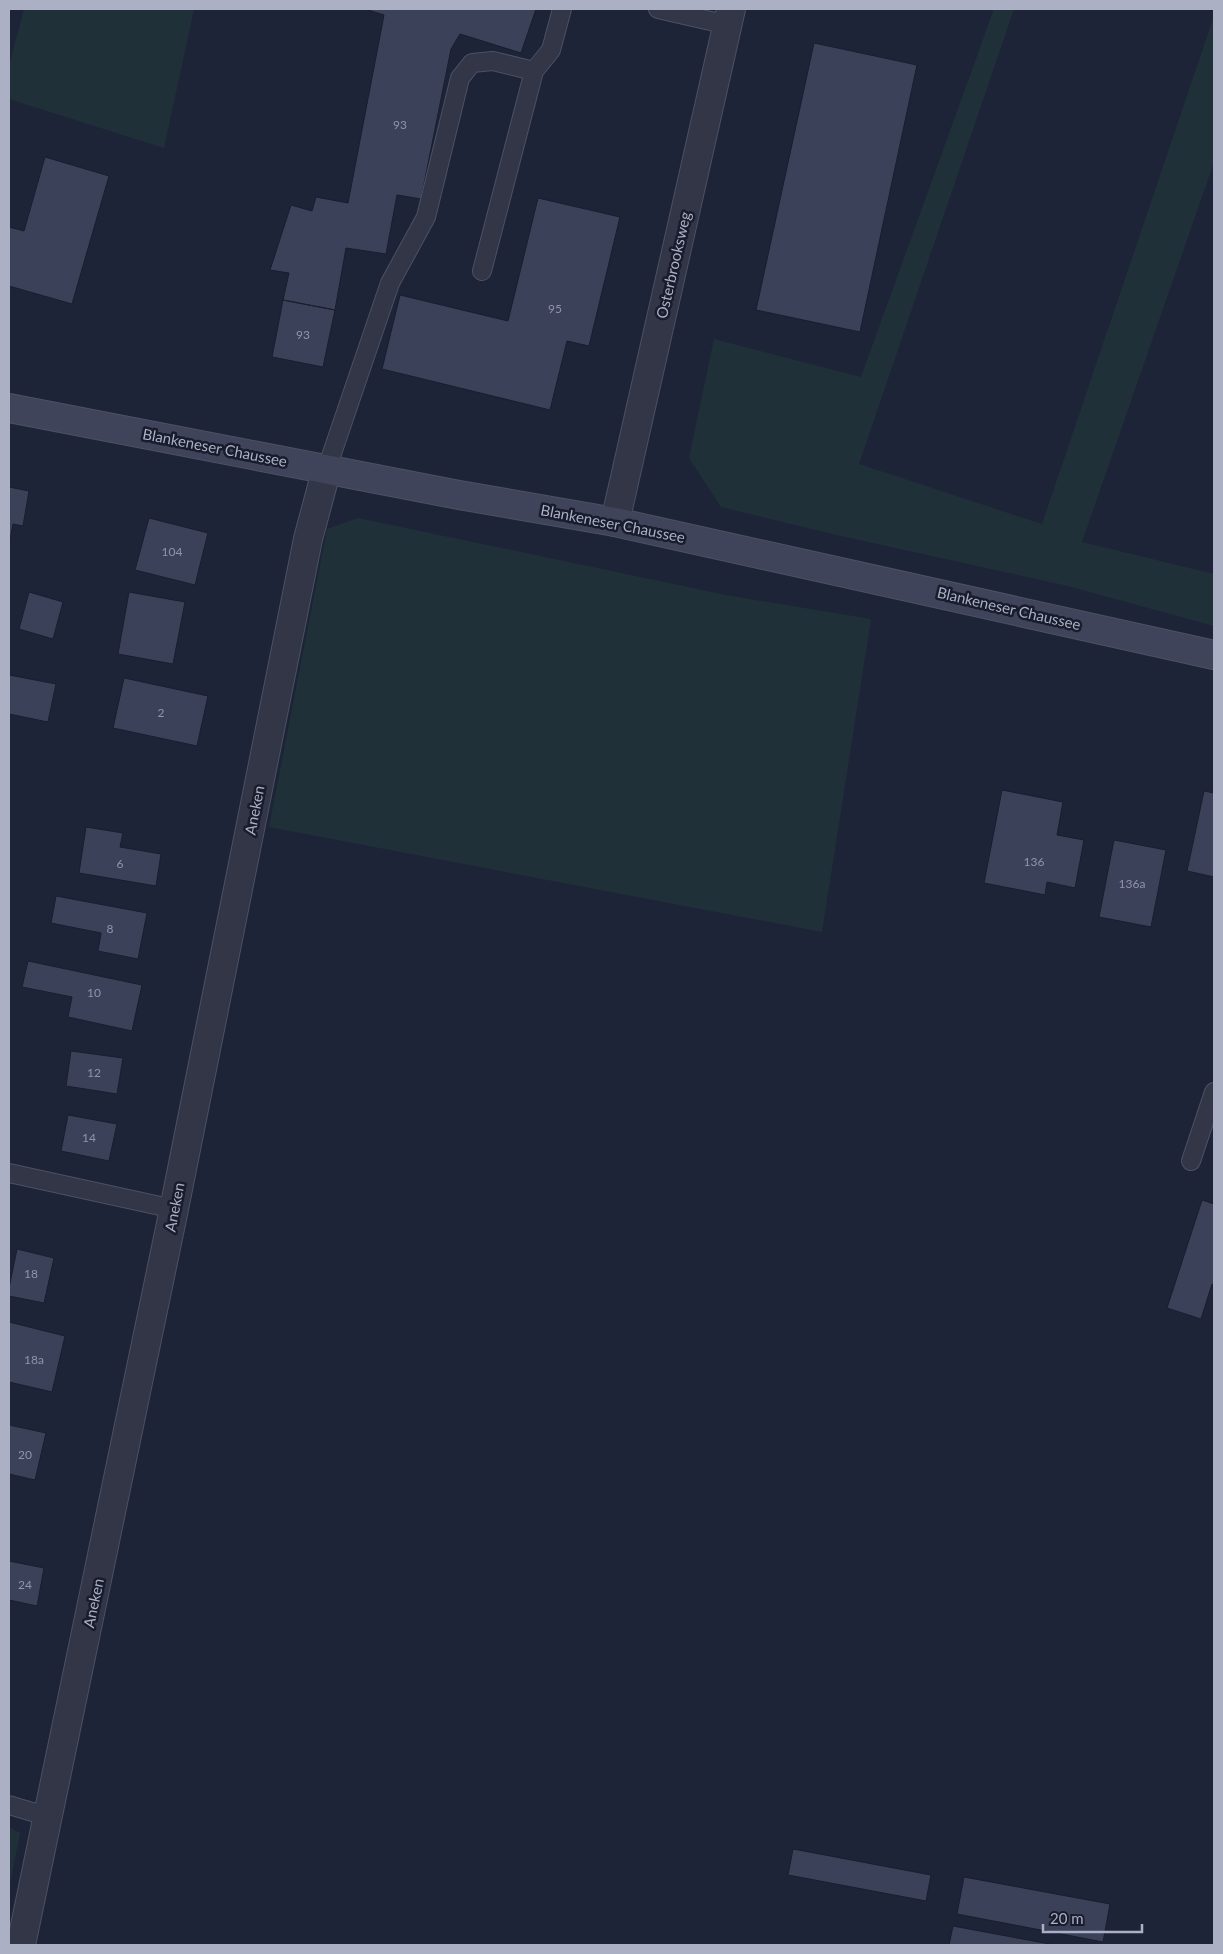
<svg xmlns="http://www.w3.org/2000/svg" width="1223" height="1954" font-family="Lato,sans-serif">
  <rect width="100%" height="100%" fill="#1e2437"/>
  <path fill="#203038" d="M24,9h170l-30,139 -155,-49v-33z
    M994,9h20l-155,455 183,60 172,-508v146l-132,380 132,32v52l-146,-40 -227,-50 -120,-29 -32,-49 25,-119 147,38z
    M358,518l373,78 140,23 -49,313 -553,-105 58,-298z
    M9,1827l11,6 -11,56z"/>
  <path fill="#3a4158" stroke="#191e2e" d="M365,9h171l-15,44 -61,-19 -9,15 -30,150 -24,-4 -11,59 -40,-6 -11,62 -52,-10 6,-27 -19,-3 21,-65 21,6 4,-14 32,6 36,-188z
    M814,43l103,22 -57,267 -104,-22z
    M45,157l64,19 -37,128 -63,-18v-59l15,4z
    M538,198l82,19 -31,129 -22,-5 -17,69 -168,-41 18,-74 108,26z
    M283,300l52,10 -12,57 -51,-10z
    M9,487l20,4 -6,35 -10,-2 -4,21z
    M149,518l59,15 -13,52 -60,-15z
    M29,592l34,10 -10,37 -34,-10z
    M129,592l56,10 -12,62 -55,-10z
    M9,675l47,9 -8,38 -39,-8z
    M124,678l84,18 -11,50 -84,-18z
    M1002,790l61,12 -6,33 27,5 -9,48 -28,-6 -2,13 -61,-12z
    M1204,791l10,2v84l-27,-6z
    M86,827l37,6 -3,14 41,7 -5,32 -77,-13z
    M1114,840l52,10 -15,77 -52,-10z
    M56,896l91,17 -9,46 -40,-8 3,-18 -50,-10z
    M28,961l114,24 -10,46 -64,-14 4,-20 -50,-10z
    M71,1051l52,7 -6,36 -51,-8z
    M68,1115l49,9 -8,37 -48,-10z
    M1202,1200l12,4v81l-2,-1 -11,35 -34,-11z
    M17,1249l37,9 -10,45 -35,-7v-8z
    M9,1322l56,14 -13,56 -43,-10z
    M9,1425l37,8 -11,47 -26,-6z
    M9,1561l35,7 -7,38 -28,-6z
    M793,1849l138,26 -5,26 -138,-26z
    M964,1877l146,27 -7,38 -146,-28z
    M953,1926l102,19h-106z"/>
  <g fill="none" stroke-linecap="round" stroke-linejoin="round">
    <g stroke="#4c5163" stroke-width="20">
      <path id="service" d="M658,9l70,16
        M482,271l52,-200 17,-21 11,-41
        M327,468l63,-185 36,-66 34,-139 12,-15 21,-2 41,10
        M1191,1161l23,-69
        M9,1173l165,36
        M9,1805l40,12"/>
    </g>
    <g stroke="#4c5163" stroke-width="30">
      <path id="minor" d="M615,522l116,-513
        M21,1945l153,-736 134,-670 19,-71"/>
    </g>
    <g stroke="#4c5163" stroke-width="30">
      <path id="secondary" d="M9,408l450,87 156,27 599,133"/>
    </g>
    <use href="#service" stroke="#323647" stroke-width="18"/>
    <use href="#minor" stroke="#323647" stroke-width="28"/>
    <use href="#secondary" stroke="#40445b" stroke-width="28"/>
  </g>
  <g text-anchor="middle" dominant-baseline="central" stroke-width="5" stroke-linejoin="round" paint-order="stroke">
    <g font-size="12" fill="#9094aa">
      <text x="400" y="124">93</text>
      <text x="555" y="308">95</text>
      <text x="303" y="334">93</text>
      <text x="172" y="551">104</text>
      <text x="161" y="712">2</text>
      <text x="1034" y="861">136</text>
      <text x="120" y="863">6</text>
      <text x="1132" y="883">136a</text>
      <text x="110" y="928">8</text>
      <text x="94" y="992">10</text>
      <text x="94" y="1072">12</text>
      <text x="89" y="1137">14</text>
      <text x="31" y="1273">18</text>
      <text x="34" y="1359">18a</text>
      <text x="25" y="1454">20</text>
      <text x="25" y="1584">24</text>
    </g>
    <g font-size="15" fill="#acb0c5" stroke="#181c2c">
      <text transform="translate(673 265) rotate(-77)">Osterbrooksweg</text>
      <text transform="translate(215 447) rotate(11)">Blankeneser Chaussee</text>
      <text transform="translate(613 523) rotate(11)">Blankeneser Chaussee</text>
      <text transform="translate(1009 608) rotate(13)">Blankeneser Chaussee</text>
      <text transform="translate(254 810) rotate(-79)">Aneken</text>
      <text transform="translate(174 1207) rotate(-79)">Aneken</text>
      <text transform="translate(93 1603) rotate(-78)">Aneken</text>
    </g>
  </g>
  <rect width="1223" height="1954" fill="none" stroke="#acb0c5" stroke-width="20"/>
  <path d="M1043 1924v8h99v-8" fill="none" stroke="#acb0c5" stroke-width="2.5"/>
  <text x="1050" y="1924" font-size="15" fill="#acb0c5" stroke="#181c2c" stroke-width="4" paint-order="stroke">20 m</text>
</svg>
